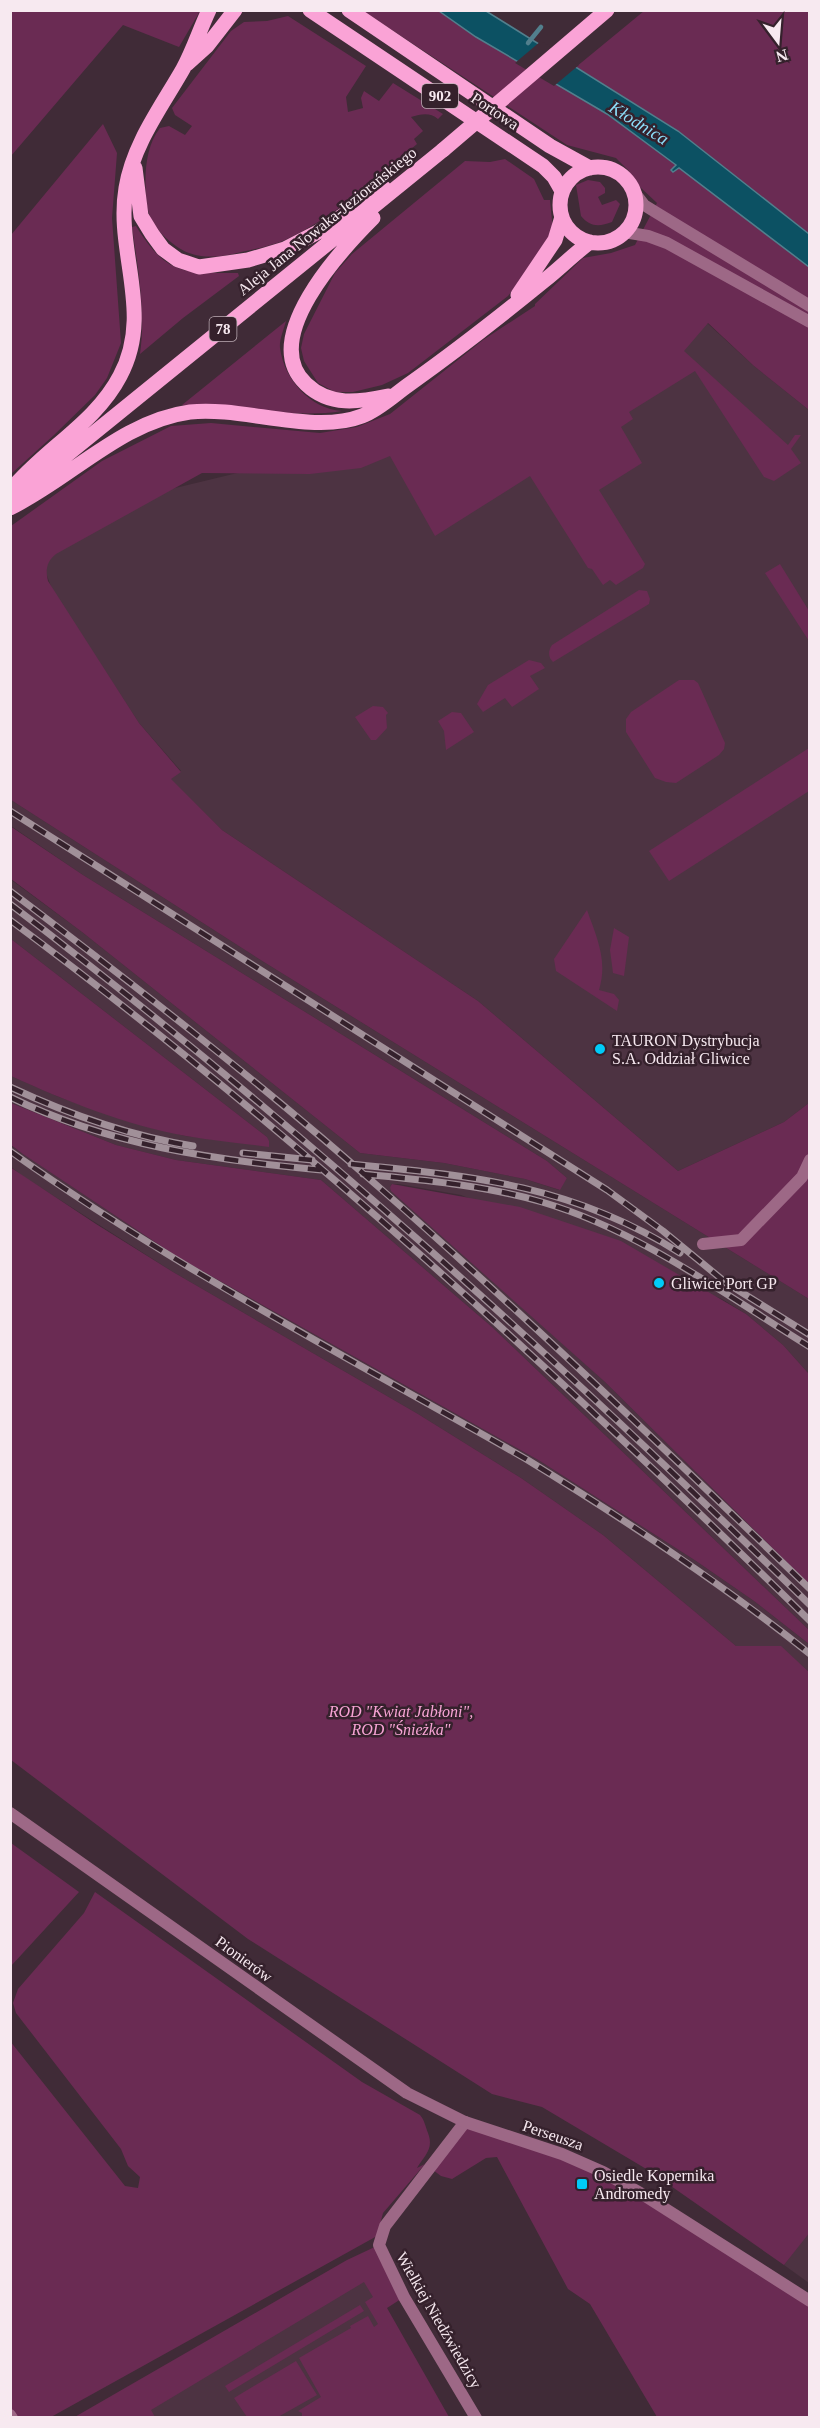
<svg xmlns="http://www.w3.org/2000/svg" width="820" height="2428" font-family="'Times New Roman',serif">
  <rect width="100%" height="100%" fill="#402b37"/>
  <path fill="#4d3342" d="M707,323l47,43 55,44v693l-25,19 -106,49 -200,-170 -256,-171 -52,-51 11,-8 -42,-48 -87,-134 -6,-16 -36,-45 260,-63z
    M11,800l248,159 550,340v75l-26,-29 -37,-31 -24,-15 -261,-104 -62,-11h-7l-2,3 215,195 204,202v46l-317,-303 -171,-147 -145,-20 -60,-15 -105,-42v-27l48,21 62,22 64,17 84,10 -2,-9 -256,-198 -1,-60 72,53 278,221 84,10 81,16 34,11 8,-12 -20,-17 -464,-286 -72,-49z
    M10,1145l169,113 361,203 156,100 58,40 55,43v28l-29,-26h-44l-133,-111 -82,-57 -103,-64 -245,-142 -149,-95 -13,-10z
    M809,2232v51l-25,-18z
    M360,2271l87,147h-349z"/>
  <path fill="#6a2b53" d="M11,10h189v1l-21,36 -56,-22 -112,131z
    M363,11h76l37,26 131,77 69,51 -5,5 2,1 6,-4 130,100v143l-55,-44 -46,-43 -24,28 104,94 7,-10h6l-10,14 10,14 -27,18 -10,-4 -69,-106 -66,41 4,7 -12,8 21,36 -43,27 46,74 -2,4 -27,17 -6,-5 -7,5 -11,-16 -4,-1 -58,-92 -95,60 -45,-80 -29,12 -51,6 -108,-1 -146,81c-9,7 -11,16 -8,27l91,142 42,49 -10,7 51,51 256,171 200,170 106,-49 25,-19v196l-550,-340 -248,-159v-274l91,-65 69,-35 40,-3 109,10 37,-6 33,-13 93,-74 52,-34v-2l48,-46 28,-5 24,-8 22,-42 -17,-16 -12,-17 -12,-12 -49,-13z
    M644,11h165v223l-131,-103 -102,-64z
    M288,16l78,50 -20,31 2,15 15,-4 -2,-10 3,-7 15,10 14,-18 50,31 -5,5c-8,-7 -17,-5 -27,-2l12,14 -9,8 3,5c-41,35 -82,73 -132,96 -14,6 -30,9 -44,12 -22,6 -46,8 -65,-6 -14,-10 -26,-23 -29,-40 -3,-25 -3,-58 13,-78l9,-2 16,9 7,-9 -17,-11 -3,-7 59,-77 13,-9 23,-1z
    M103,124l14,29 -5,65 9,125 -14,35 -12,17 -41,40 -43,39v-239z
    M505,159l29,20 10,21h6l3,31 -20,32 -25,33 -100,77 -26,12 -29,7h-18l-17,-9 -14,-22 -3,-13 3,-14 31,-61 17,-19 113,-93 25,1z
    M588,180l12,2 5,6v5l-7,4 4,8 14,-5 4,4 -8,18c-13,5 -22,5 -31,-6l-5,-31z
    M136,226c31,50 48,47 102,47l1,3 -56,42 -43,36c6,-42 -2,-85 -8,-127z
    M286,321c-2,8 -7,19 -6,27 4,31 30,61 62,63 -49,8 -110,-6 -160,-6z
    M780,564l29,47v30l-44,-68z
    M639,590l8,1 3,8 -1,5 -96,58c-5,-5 -5,-11 -1,-17z
    M529,660l12,3 4,5 -15,8 9,13 -27,18 -7,-9 -22,14 -6,-8 11,-19z
    M679,680h15l4,3 27,60 -1,6 -5,6 -43,28 -10,-1 -11,-4 -29,-46v-13l5,-7z
    M373,706l10,1 5,6 -2,2 1,13 -11,12h-5l-16,-23z
    M452,712l9,1 13,19 -28,18 -2,-19 -6,-10z
    M809,748v43l-140,90 -20,-30z
    M10,826l73,49 464,286 20,17 -7,12 -35,-11 -81,-16 -84,-10 -278,-221 -71,-53z
    M587,910c10,28 21,51 12,80l15,4 5,6 -2,11 -61,-40 -2,-12z
    M614,928l15,9 -5,39 -11,-3 -3,-23z
    M11,939l256,198 2,4v6c-28,-4 -56,-6 -83,-11 -61,-11 -120,-35 -175,-60z
    M11,1103l105,42 60,15 145,20 171,147 317,303v14l-55,-43 -58,-40 -156,-100 -361,-203 -156,-104 -12,-9z
    M10,1167l86,57 77,48 245,142 103,64 82,57 133,111h45l28,26 1,560 -26,33 -136,-95 -106,-63 -50,-13 -244,-155 -237,-179z
    M392,1184l128,23 101,34 125,73 37,31 26,29v210l-204,-202 -214,-191 -1,-4z
    M11,1843l68,49 -68,74z
    M95,1892l267,190 58,33c5,6 5,11 8,18 6,16 -3,22 -11,35l8,-4 40,-42 121,42 223,137v116h-152l-67,-113 -22,-15 -71,-132 -11,1 -34,21 -11,-3 -16,-12 -42,49 -6,23 -326,181 -40,-1 -1,-375 115,145 13,2 2,-11 -12,-11 -7,-17 -105,-136 -3,-10 5,-14 66,-76z
    M379,2245l25,52 -17,11 62,109h-147v-4l-4,-2 23,-14 -22,-39 52,-30 -1,-2 18,-10 6,11 4,-3 -13,-22 8,-5 -9,-15 -213,128 4,7 -82,1 274,-158z
    M360,2305l4,6 -135,81 -4,-6z
    M296,2361l21,34 -39,22h-31l-13,-19z"/>
  <path fill="#0c5163" stroke="#527f8d" stroke-width="1.5" d="M439,11h47l192,120 131,103v33l-130,-99 -6,4 -2,-2 5,-5 -69,-51 -131,-77z"/>
  <path fill="#402b37" d="M541,41l38,24 -25,21 -39,-23z"/>
  <g fill="none" stroke-linecap="round" stroke-linejoin="round">
    <path stroke="#527f8d" stroke-width="4.5" d="M528,43l13,-16"/>
    <path stroke="#9d6886" stroke-width="12" d="M703,1244l38,-4 61,-63 8,-17
      M465,2122l-80,104 -6,19 25,52 72,121
      M10,2415l2,3"/>
    <path stroke="#9d6886" stroke-width="12" d="M634,192l10,13 13,8 153,93
      M624,232l24,4 19,7 143,79
      M10,1813l397,280 58,29 97,32 41,18 39,22 168,107"/>
    <path stroke="#faa3d6" stroke-width="15" d="M310,10l233,156 11,11 8,14
      M349,10l201,136 40,22
      M187,64l20,-18 28,-36
      M560 205a38 38 0 1 1 76 0a38 38 0 1 1-76 0Z
      M135,168l6,48 11,18 11,15 15,11 21,7 49,-7 37,-11 33,-17 66,-44
      M373,218c-33,33 -115,121 -67,166 24,23 53,18 82,12
      M518,295l37,-55 7,-23
      M10,491c34,-42 85,-67 110,-115 34,-63 -5,-124 6,-188 7,-44 36,-82 57,-119 10,-18 17,-40 26,-59
      M10,501l433,-351
      M10,508c60,-29 112,-87 180,-96 52,-6 123,23 172,4 18,-7 33,-22 49,-33 45,-32 91,-68 134,-103 15,-12 29,-26 45,-38"/>
    <g stroke="#a19099" stroke-width="7">
      <path id="rail" d="M10,811l597,379 56,41 67,55
        M10,891c127,96 252,193 371,298 147,129 288,264 429,400
        M10,904c283,215 546,453 800,701
        M10,920c285,211 548,453 800,701
        M10,1087c58,27 120,49 183,59
        M10,1097c98,48 204,63 311,73
        M10,1151c163,116 343,209 516,308 98,60 194,123 284,195
        M243,1153l69,7
        M351,1164c122,12 221,21 329,89
        M363,1174c60,6 121,11 179,28 98,29 182,92 268,145
        M725,1282l85,53"/>
    </g>
    <use href="#rail" stroke="#35212c" stroke-width="4.5" stroke-dasharray="14" stroke-linecap="butt"/>
    <path stroke="#faa3d6" stroke-width="15" d="M443,150l164,-140"/>
  </g>
  <g fill="#00cbf8" stroke="#35212c" stroke-width="2">
    <circle cx="600" cy="1049" r="6"/>
    <circle cx="659" cy="1283" r="6"/>
    <rect x="576" y="2178" width="12" height="12" rx="3"/>
  </g>
  <g text-anchor="middle" dominant-baseline="central" stroke-width="5" stroke-linejoin="round" paint-order="stroke">
    <g fill="#35212c" stroke="#bdadb5" stroke-width="1.5">
      <rect x="422" y="84" width="36" height="24" rx="4.5"/>
      <rect x="209.5" y="317" width="27" height="24" rx="4.5"/>
    </g>
    <g font-size="15" font-weight="bold" fill="#f7e9f0">
      <text x="440" y="96">902</text>
      <text x="223" y="329">78</text>
    </g>
    <g font-size="16" fill="#f7e9f0" stroke="#35212c">
      <text transform="translate(495 111) rotate(34)">Portowa</text>
      <text transform="translate(327 221) rotate(-39)">Aleja Jana Nowaka-Jeziorańskiego</text>
      <text transform="translate(244 1959) rotate(36)">Pionierów</text>
      <text transform="translate(553 2135) rotate(19)">Perseusza</text>
      <text transform="translate(439 2320) rotate(60)">Wielkiej Niedźwiedzicy</text>
    </g>
    <g font-size="16" fill="#f7e9f0" stroke="#35212c" text-anchor="start">
      <text x="612" y="1040">TAURON Dystrybucja<tspan x="612" dy="18">S.A. Oddział Gliwice</tspan></text>
      <text x="671" y="1283">Gliwice Port GP</text>
      <text x="594" y="2175">Osiedle Kopernika<tspan x="594" dy="18">Andromedy</tspan></text>
    </g>
    <g font-size="16" font-style="italic" fill="#f8a4d5" stroke="#35212c">
      <text x="401" y="1711">ROD "Kwiat Jabłoni",<tspan x="401" dy="18">ROD "Śnieżka"</tspan></text>
    </g>
    <g font-size="18" font-style="italic" fill="#8cddf8" stroke="#35212c">
      <text transform="translate(639 123) rotate(32)">Kłodnica</text>
    </g>
  </g>
  <rect width="820" height="2428" fill="none" stroke="#f7e9f0" stroke-width="24"/>
  <g transform="translate(778 42) rotate(164)" stroke="#35212c" stroke-width="4.5" paint-order="stroke">
  <path d="M0-4.5L10 22L0 15L-10 22Z" fill="#f7e9f0"/>
  <text y="-9" font-size="16" font-weight="bold" text-anchor="middle" fill="#f7e9f0">N</text>
  </g>
</svg>
